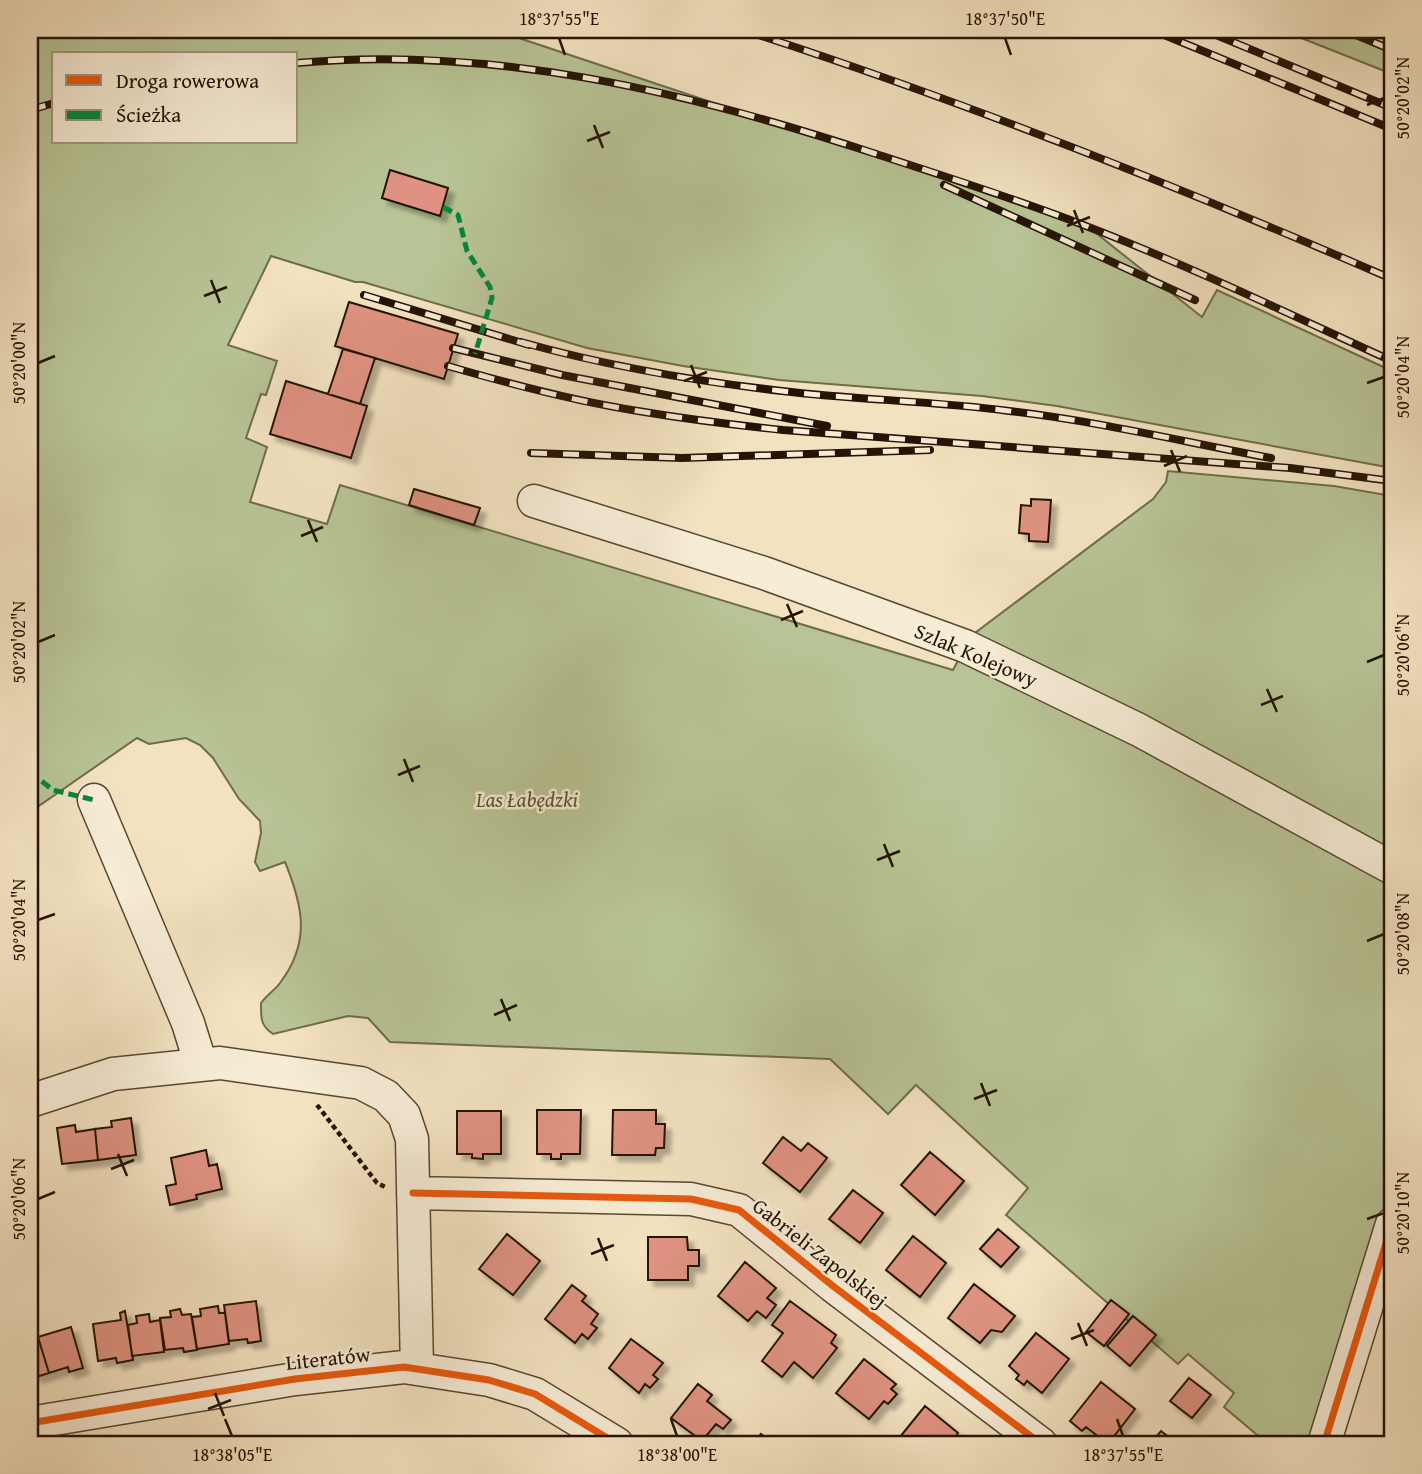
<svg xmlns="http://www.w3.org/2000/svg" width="1422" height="1474" font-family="'Gentium Book Plus',serif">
  <defs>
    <filter id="shadow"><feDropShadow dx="6" dy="6" stdDeviation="2" flood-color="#0004"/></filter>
  </defs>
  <rect width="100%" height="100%" fill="#f3e2c0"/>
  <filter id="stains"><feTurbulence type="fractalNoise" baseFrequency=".00286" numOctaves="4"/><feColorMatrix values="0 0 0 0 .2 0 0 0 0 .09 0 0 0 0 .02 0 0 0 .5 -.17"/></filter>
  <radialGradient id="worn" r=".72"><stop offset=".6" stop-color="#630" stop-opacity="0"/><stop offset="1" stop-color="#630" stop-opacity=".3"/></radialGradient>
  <path fill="#b8c495" stroke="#6e6c4a" stroke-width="2" fill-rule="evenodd" d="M30,30h465l237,79 235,75 120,42 115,91 15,-27 175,81v97l-335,-62 -75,-10 -203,-16 -96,-14 -96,-18 -224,-66h-8l-84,-26 -43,89 49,16 -11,34 -5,-1 -15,44 21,9 -17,55 77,22 13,-39 613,185 18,-34 182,-137 13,-17 2,-11 166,15 58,10v780l-81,168h-35l-19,-9 -33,-28 10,-14 -46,-39 -10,10 -172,-149 22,-27 -112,-103 -28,29 -58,-55 -440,-17 -22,-24 -20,-2 -75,18c-13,-9 -12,-16 -12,-31 6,-8 14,-13 19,-20 31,-41 23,-77 5,-121l-25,9 -5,-9 6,-29 -1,-12 -21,-22 -26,-41 -13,-13 -14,-7 -37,6 -12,-6 -107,74zM54,54h242v88h-242z
    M1281,30h111v44z"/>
  <path fill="#df9281" stroke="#241300" stroke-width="2" filter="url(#shadow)" d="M390,170l58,18 -8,28 -58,-18z
    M349,302l109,32 -14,45 -109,-33z
    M343,349l32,9 -15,46 -32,-10z
    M286,381l81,25 -16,52 -81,-24z
    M414,489l66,19 -6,17 -65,-20z
    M1031,499l20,1 -3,42 -19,-1v-7l-10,-1 2,-28 10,1z
    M537,1110h44l-1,44h-19v5h-10v-5h-14z
    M613,1110h43v14h9l-1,24h-8l-1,7h-43z
    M457,1111h44v43h-18v5l-11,-1v-4h-15z
    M131,1118l5,37 -38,5 -3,-31 17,-2 -1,-6z
    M75,1125l1,7 19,-3 3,31 -36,4 -5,-36z
    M783,1137l18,14 7,-8 19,15 -27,34 -37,-29z
    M206,1150l3,16 8,-2 5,25 -26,6 1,4 -27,6 -4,-19 10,-2 -5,-26z
    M930,1152l34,29 -29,34 -34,-30z
    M853,1190l30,23 -23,30 -31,-24z
    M998,1229l21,18 -18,20 -21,-18z
    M507,1234l33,27 -27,34 -34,-26z
    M913,1236l33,27 -26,34 -34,-27z
    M648,1237h39l1,13h11v16h-11v14h-40z
    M745,1262l31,26 -9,10 9,7 -10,13 -9,-7 -9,10 -30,-25z
    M974,1284l41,32 -13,16 -11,-2 -11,13 -32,-25z
    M572,1285l14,11 -4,5 16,13 -7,10 6,4 -9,11 -6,-5 -7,9 -30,-24z
    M1111,1300l18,14 -25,32 -18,-14z
    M256,1301l5,40 -13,2 -1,-4 -18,2 -5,-36z
    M790,1301l46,34 -5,8 6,5 -24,30 -19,-16 -12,15 -20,-16 21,-28 -11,-8z
    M218,1306l1,7h6l4,31 -32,5 -5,-32 9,-1 -1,-7z
    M180,1309l2,6 9,-1 6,36 -13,2 -1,-4 -18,2 -5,-32 11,-1 -1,-6z
    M125,1311l8,49 -16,3 -1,-5 -18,3 -5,-37 28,-4 -1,-7z
    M149,1314l1,8 10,-2 4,32 -32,4 -4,-31 9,-2 -1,-7z
    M1133,1316l23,19 -26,31 -23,-20z
    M71,1327l12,41 -14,4 -1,-5 -19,6 -11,-36z
    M1036,1333l33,26 -27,34 -15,-12 -3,4 -8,-6 3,-4 -10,-9z
    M37,1334l12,39 -13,4 -1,-4 -5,2v-39z
    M631,1339l32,24 -10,12 5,4 -8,9 -5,-4 -6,9 -30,-25z
    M864,1359l32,25 -5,5 6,5 -9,10 -4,-3 -15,18 -33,-26z
    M1189,1378l22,17 -19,23 -22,-17z
    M1101,1382l34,27 -27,35 -22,-17 -4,4 -12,-10z
    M698,1384l14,11 -5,6 24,19 -8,9 -7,-5 -14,17 -31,-23z
    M925,1406l33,27 -5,7 5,4 -63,-1z
    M1161,1431l17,13h-28z
    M761,1434l13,10h-21z"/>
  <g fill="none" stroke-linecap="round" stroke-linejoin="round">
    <g stroke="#584730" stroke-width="35">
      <path id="minor" d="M534,501l230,72 201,73 174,84 253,138
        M94,800l94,223 13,42
        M30,1101l83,-27 107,-11 141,20 25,13 18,19 8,24 5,230
        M413,1193l278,6 48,11 94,76 208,158
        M30,1423l265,-44 109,-12 85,13 46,14 82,50
        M1324,1444l68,-220"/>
    </g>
    <path stroke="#241300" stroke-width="4.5" stroke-dasharray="5 3.5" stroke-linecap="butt" d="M317,1105l60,78 8,4"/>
    <use href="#minor" stroke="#f7ecd6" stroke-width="32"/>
    <g stroke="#241300" stroke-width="8">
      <path id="rail" d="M743,30c221,71 437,157 649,249
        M1152,30l240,99
        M1204,30l188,78
        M1344,30l48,20
        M296,63c198,-18 391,29 577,90 71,23 143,46 213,73 104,40 205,89 306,135
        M30,110l24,-7
        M944,185l251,115
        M364,295l165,50
        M521,342c86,24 173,39 261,49 76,9 152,10 227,20 88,10 175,31 262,47
        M453,348l109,27 265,51
        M448,366c62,18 126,35 190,45 48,8 96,14 145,19l507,38 102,13
        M531,453l151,5 248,-8"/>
    </g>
    <use href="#rail" stroke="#f7ecd6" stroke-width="5" stroke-dasharray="16" stroke-linecap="butt"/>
    <path stroke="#00873e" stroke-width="5" stroke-dasharray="10 5" stroke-linecap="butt" d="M443,207l15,8 9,36 23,36 2,11 -17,56
      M30,772l23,18 41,10"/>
    <g stroke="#f7ecd6" stroke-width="11">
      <path id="cycleway" d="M413,1193l278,6 48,11 94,76 208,158
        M30,1423l265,-44 109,-12 85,13 46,14 82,50
        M1324,1444l68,-220"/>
    </g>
    <use href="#cycleway" stroke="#e8590c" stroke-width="7"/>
  </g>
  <path fill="none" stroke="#241300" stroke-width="2.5" d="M559,38l6,17M1005,38l6,17M1367,105l17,-7M594,125l9,23M587,141l23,-9M1074,210l9,23M1067,226l23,-9M211,280l9,23M204,296l23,-9M38,363l17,-7M691,365l9,23M684,381l23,-9M1367,383l17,-6M1171,450l9,22M1164,466l23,-10M308,520l9,22M301,536l22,-9M787,604l10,23M781,620l22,-9M38,642l17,-7M1367,662l17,-7M1267,689l10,23M1261,705l22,-9M404,759l9,23M398,775l22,-9M884,844l9,23M877,860l23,-9M38,920l17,-6M1367,941l17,-7M501,999l9,22M494,1015l23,-10M981,1083l9,23M974,1099l23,-9M118,1154l9,22M111,1169l23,-9M38,1199l17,-7M1367,1219l17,-6M598,1238l9,23M591,1254l23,-9M1078,1323l9,23M1071,1339l23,-9M215,1393l9,23M208,1409l23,-9M225,1419l7,17M671,1419l6,17M1117,1419l6,17"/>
  <g text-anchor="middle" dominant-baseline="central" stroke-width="5" stroke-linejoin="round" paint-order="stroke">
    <g font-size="21" fill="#241300" stroke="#f7ecd6">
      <text transform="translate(976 655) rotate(23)">Szlak Kolejowy</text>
      <text transform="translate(820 1253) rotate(38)">Gabrieli Zapolskiej</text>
      <text transform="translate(328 1358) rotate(-6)">Literatów</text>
    </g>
    <g font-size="21" font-style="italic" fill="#585134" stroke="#f7ecd6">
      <text x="527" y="799">Las Łabędzki</text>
    </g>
  </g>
  <rect width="1422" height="1474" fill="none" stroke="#f3e2c0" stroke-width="77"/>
  <rect x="52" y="52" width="245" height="91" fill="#f7ecd6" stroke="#a39580" stroke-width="2"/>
  <rect x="66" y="75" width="35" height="10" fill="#e8590c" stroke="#a39580" stroke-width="2"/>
  <text x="116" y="88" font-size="21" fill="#241300">Droga rowerowa</text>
  <rect x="66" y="110" width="35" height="10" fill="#00873e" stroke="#a39580" stroke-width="2"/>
  <text x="116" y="122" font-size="21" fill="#241300">Ścieżka</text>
  <rect x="38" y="38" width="1346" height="1398" fill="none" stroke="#241300" stroke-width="2.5"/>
  <g font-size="18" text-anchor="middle" fill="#241300">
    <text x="559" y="25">18°37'55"E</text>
    <text x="1005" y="25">18°37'50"E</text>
    <text transform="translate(1403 98) rotate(-90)" y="6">50°20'02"N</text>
    <text transform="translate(19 363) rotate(-90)" y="6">50°20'00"N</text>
    <text transform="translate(1403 377) rotate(-90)" y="6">50°20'04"N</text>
    <text transform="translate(19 642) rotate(-90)" y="6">50°20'02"N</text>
    <text transform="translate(1403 655) rotate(-90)" y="6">50°20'06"N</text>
    <text transform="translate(19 920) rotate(-90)" y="6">50°20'04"N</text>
    <text transform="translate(1403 934) rotate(-90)" y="6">50°20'08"N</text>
    <text transform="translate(19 1199) rotate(-90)" y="6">50°20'06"N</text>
    <text transform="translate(1403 1213) rotate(-90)" y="6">50°20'10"N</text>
    <text x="232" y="1461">18°38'05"E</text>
    <text x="677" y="1461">18°38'00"E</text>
    <text x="1123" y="1461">18°37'55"E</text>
  </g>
  <rect width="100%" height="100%" filter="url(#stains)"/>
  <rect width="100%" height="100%" fill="url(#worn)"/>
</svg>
